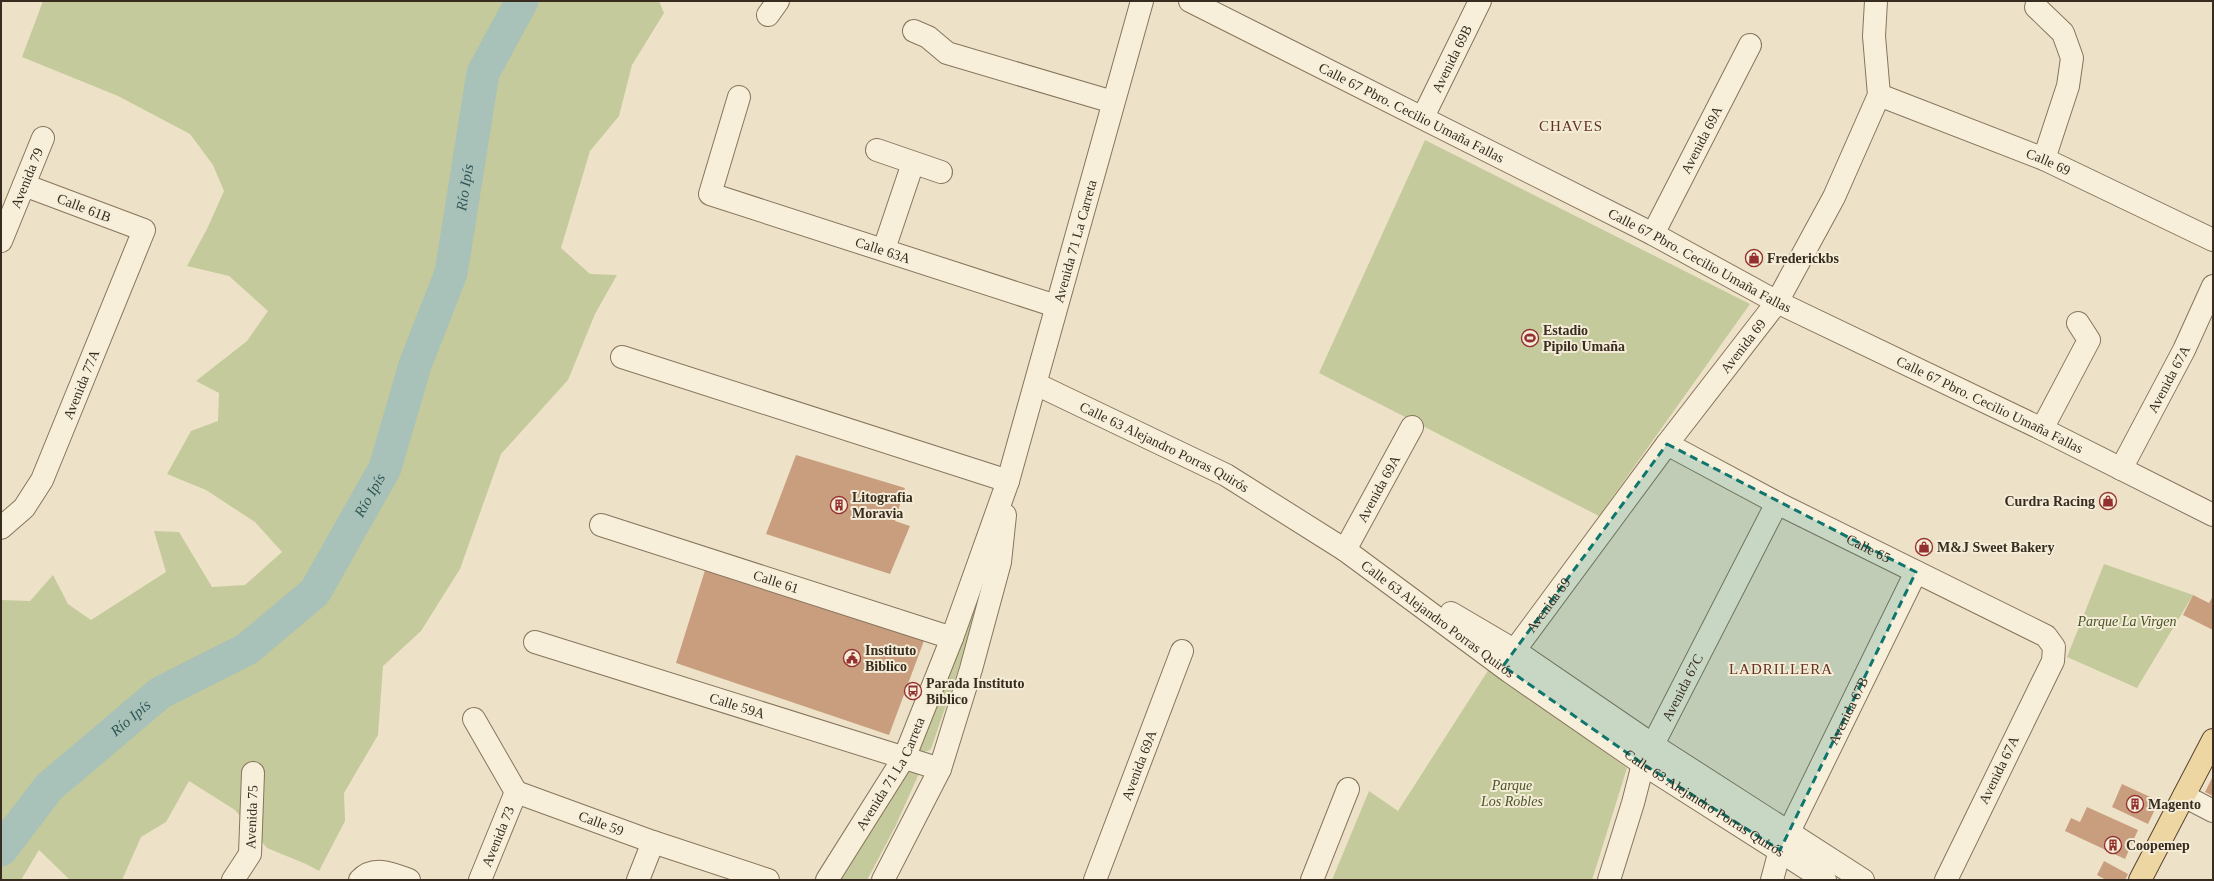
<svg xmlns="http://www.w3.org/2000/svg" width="2214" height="881" font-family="'Times New Roman',serif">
  <rect width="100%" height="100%" fill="#ede2c7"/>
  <path fill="#c4ca9b" d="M43,1h616l5,12 -32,52 -13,51 -29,35 -29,97 29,26 27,1 -22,39 -27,66 -67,74 -41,115 -39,62 -38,35 -5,69 -34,58 1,28 -26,50 -13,-7 -39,-16 -32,-38 -46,-29 -23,41 -25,15 -19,43h-52l-31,-30 -18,30h-20v-280l29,1 23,-26 15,29 23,16 75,-48 -12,-41 25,1 33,55 33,-2 37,-33 -27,-30 -49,-32 -39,-16 24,-43 27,-10 1,-28 -23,-12 51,-40 21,-30 -39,-35 -42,-10 20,-37 17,-38 -11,-26 -23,-31 -72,-38 -96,-39z
    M1425,140l325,164 -151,212 -280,-143z
    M2104,564l89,31 -56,93 -70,-31z
    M981,585l4,6 -53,155 -2,4 -6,2 -5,-2z
    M1489,669l138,99 -35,112h-260l37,-89 29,20z
    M908,760l13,9 -26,58 -28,53h-31z"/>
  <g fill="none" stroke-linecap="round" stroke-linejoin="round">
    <path stroke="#a8c1b9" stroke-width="33" id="s1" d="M1,850l48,-63 111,-94 87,-44 68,-57 70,-124 30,-103 36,-92 32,-200 39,-72"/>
  </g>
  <path fill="#c99e7f" d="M796,455l109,33 -10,33 15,5 -20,48 -124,-40z
    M706,567l219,71 -36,97 -213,-72z
    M2193,595l16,8 4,-7v34l-30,-15z
    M2213,776v20l-8,-4z
    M2122,784l37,17 -11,23 -36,-17z
    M2087,807l51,23 -13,29 -60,-28 6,-13 9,4z
    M2104,861l24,13 -3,6h-19l-9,-5z"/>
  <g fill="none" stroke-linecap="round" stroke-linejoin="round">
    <g stroke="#87745d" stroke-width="24">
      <g id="minor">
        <path id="s2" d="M1190,1l463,233 124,68 265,127 171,86"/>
        <path d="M2036,7l27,26 9,25 -4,28 -24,73"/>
        <path d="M768,15l10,-14"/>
        <path d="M914,31l14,6 19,16 166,49"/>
        <path id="s3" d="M1879,95l165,64 169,81"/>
        <path id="s4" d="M739,97l-29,97 346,112"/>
        <path id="s5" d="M1423,117l57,-116"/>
        <path d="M877,150l64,22"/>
        <path id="s6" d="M1653,234l97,-189"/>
        <path id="s7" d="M1,241l42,-103"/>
        <path d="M884,249l29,-86"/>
        <path d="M622,357l386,124"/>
        <path id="s8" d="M1036,384l190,91 119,75 165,122 133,92 182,116"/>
        <path d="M2042,429l47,-89 -11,-17"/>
        <path id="s9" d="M1667,444l110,59 269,133 8,11 -1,14 -107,219"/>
        <path id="s10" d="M2121,469l63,-119 29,-64"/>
        <path id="s11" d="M601,525l351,113"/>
        <path id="s12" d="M1,528l23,-20 18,-28 102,-250 -120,-45"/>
        <path id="s13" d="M1345,550l67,-123"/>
        <path d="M1451,613l63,37 139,95 210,135"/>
        <path id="s14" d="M535,642l405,127"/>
        <path id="s15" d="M1503,666l164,-222 110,-142 57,-105 45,-102 -5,-59 2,-35"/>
        <path id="s16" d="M474,719l42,73 137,50 115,38"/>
        <path d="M2184,796l29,15"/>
        <path id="s17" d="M233,880l17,-26 3,-81"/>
        <path d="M360,880c14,-15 33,-6 49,0"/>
        <path id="s18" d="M480,880l36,-88"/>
        <path d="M638,880l15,-38"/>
        <path id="s19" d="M827,880l78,-124 47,-118 56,-157 134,-480"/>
        <path d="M883,880l57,-111 31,-100 29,-107 5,-47"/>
        <path id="s20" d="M1095,880l87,-229"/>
        <path d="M1312,880l36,-91"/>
        <path id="s21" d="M1609,880l24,-77 10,-39 134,-261"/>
        <path id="s22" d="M1772,880l8,-30 136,-278"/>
      </g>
    </g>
    <g stroke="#564231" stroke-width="24">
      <path id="major" d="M2140,880l73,-140"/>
    </g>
    <use href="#minor" stroke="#f7efda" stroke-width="22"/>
    <use href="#major" stroke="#edd6a1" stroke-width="22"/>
  </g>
  <path fill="#0f766e" fill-opacity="0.2" stroke="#0f766e" stroke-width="3" stroke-dasharray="8 5" stroke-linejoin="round" d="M1667,444l249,128 -136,278 -137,-86 -140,-98z"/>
  <defs>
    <g id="shop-ring" transform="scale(0.9)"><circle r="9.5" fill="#f4ecd6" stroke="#943030" stroke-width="1.5"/><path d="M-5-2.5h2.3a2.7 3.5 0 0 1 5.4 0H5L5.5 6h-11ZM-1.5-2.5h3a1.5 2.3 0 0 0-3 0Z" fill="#943030"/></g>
    <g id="stadium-ring" transform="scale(0.9)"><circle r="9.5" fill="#f4ecd6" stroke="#943030" stroke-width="1.5"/><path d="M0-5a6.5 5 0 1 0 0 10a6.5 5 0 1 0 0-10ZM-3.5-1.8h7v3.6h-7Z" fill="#943030"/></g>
    <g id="building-ring" transform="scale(0.9)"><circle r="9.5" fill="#f4ecd6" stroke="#943030" stroke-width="1.5"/><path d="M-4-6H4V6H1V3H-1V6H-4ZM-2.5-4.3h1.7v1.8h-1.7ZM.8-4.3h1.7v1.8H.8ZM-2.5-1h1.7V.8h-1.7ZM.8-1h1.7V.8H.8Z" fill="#943030"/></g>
    <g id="civic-ring" transform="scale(0.9)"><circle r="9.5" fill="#f4ecd6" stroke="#943030" stroke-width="1.5"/><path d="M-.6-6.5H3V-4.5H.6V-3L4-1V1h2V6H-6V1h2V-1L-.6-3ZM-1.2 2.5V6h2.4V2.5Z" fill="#943030"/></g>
    <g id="bus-ring" transform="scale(0.9)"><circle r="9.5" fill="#f4ecd6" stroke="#943030" stroke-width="1.5"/><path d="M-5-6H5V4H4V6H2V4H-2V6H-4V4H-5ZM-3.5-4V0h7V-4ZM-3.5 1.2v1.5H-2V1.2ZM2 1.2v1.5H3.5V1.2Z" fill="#943030"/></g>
  </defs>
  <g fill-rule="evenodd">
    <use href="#shop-ring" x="1754" y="258"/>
    <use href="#stadium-ring" x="1530" y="338"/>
    <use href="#shop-ring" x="2108" y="501"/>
    <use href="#building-ring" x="839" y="505"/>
    <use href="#shop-ring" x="1924" y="547"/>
    <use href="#civic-ring" x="852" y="658"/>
    <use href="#bus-ring" x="913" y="691"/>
    <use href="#building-ring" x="2135" y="804"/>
    <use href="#building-ring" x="2113" y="845"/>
  </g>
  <g text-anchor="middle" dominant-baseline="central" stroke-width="4" stroke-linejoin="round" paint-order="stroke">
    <g font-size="14" fill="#382c20" stroke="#f4ecd6">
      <text stroke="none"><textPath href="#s5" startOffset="65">Avenida 69B</textPath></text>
      <text stroke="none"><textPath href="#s2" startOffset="248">Calle 67 Pbro. Cecilio Umaña Fallas</textPath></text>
      <text stroke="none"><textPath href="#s6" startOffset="106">Avenida 69A</textPath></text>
      <text stroke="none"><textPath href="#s3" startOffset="182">Calle 69</textPath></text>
      <text stroke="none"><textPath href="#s7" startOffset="68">Avenida 79</textPath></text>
      <text transform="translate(84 208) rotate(21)">Calle 61B</text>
      <text stroke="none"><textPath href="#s19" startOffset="689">Avenida 71 La Carreta</textPath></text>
      <text stroke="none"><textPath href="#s4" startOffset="283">Calle 63A</textPath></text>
      <text stroke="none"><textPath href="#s2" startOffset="572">Calle 67 Pbro. Cecilio Umaña Fallas</textPath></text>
      <text stroke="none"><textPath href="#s15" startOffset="400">Avenida 69</textPath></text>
      <text stroke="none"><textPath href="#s10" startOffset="102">Avenida 67A</textPath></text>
      <text stroke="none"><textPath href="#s12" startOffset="167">Avenida 77A</textPath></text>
      <text stroke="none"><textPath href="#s2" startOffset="896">Calle 67 Pbro. Cecilio Umaña Fallas</textPath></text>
      <text stroke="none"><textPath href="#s8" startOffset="143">Calle 63 Alejandro Porras Quirós</textPath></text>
      <text stroke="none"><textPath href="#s13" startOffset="70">Avenida 69A</textPath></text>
      <text stroke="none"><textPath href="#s9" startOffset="227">Calle 65</textPath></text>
      <text stroke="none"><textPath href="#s11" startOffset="184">Calle 61</textPath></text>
      <text stroke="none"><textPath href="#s15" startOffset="76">Avenida 69</textPath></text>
      <text stroke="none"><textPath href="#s8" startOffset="467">Calle 63 Alejandro Porras Quirós</textPath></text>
      <text stroke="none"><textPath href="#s21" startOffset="207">Avenida 67C</textPath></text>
      <text stroke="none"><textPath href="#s14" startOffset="212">Calle 59A</textPath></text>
      <text stroke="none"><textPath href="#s22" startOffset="186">Avenida 67B</textPath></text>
      <text stroke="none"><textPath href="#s20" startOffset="123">Avenida 69A</textPath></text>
      <text transform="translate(1999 770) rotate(-64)">Avenida 67A</text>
      <text stroke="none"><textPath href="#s19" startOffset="124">Avenida 71 La Carreta</textPath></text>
      <text stroke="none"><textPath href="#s8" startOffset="791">Calle 63 Alejandro Porras Quirós</textPath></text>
      <text stroke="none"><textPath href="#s17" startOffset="68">Avenida 75</textPath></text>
      <text stroke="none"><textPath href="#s16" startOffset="175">Calle 59</textPath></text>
      <text stroke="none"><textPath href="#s18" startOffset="47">Avenida 73</textPath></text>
    </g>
    <g font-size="14" font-weight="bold" fill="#382c20" stroke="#f4ecd6" text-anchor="start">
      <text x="1767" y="258">Frederickbs</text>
      <text x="1543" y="330">Estadio<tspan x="1543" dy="16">Pipilo Umaña</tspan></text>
      <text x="852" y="497">Litografia<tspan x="852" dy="16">Moravia</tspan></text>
      <text x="2095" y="501" text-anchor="end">Curdra Racing</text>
      <text x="1937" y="547">M&amp;J Sweet Bakery</text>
      <text x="865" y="650">Instituto<tspan x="865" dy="16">Biblico</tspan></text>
      <text x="926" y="683">Parada Instituto<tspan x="926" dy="16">Biblico</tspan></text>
      <text x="2148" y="804">Magento</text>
      <text x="2126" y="845">Coopemep</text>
    </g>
    <g font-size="14" font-style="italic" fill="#485428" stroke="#f4ecd6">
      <text x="2127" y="621">Parque La Virgen</text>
      <text x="1512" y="785">Parque<tspan x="1512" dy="16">Los Robles</tspan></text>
    </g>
    <g font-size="15" letter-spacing="1" fill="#633021" stroke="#f4ecd6">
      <text x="1571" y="126">CHAVES</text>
      <text x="1781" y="669">LADRILLERA</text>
    </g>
    <g font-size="15" font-style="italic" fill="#305755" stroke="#f4ecd6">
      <text stroke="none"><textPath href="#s1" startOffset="846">Río Ipís</textPath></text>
      <text stroke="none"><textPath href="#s1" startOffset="522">Río Ipís</textPath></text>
      <text stroke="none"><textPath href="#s1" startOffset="186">Río Ipís</textPath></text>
    </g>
  </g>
  <rect width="2214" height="881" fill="none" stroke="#382c20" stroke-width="4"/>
</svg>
